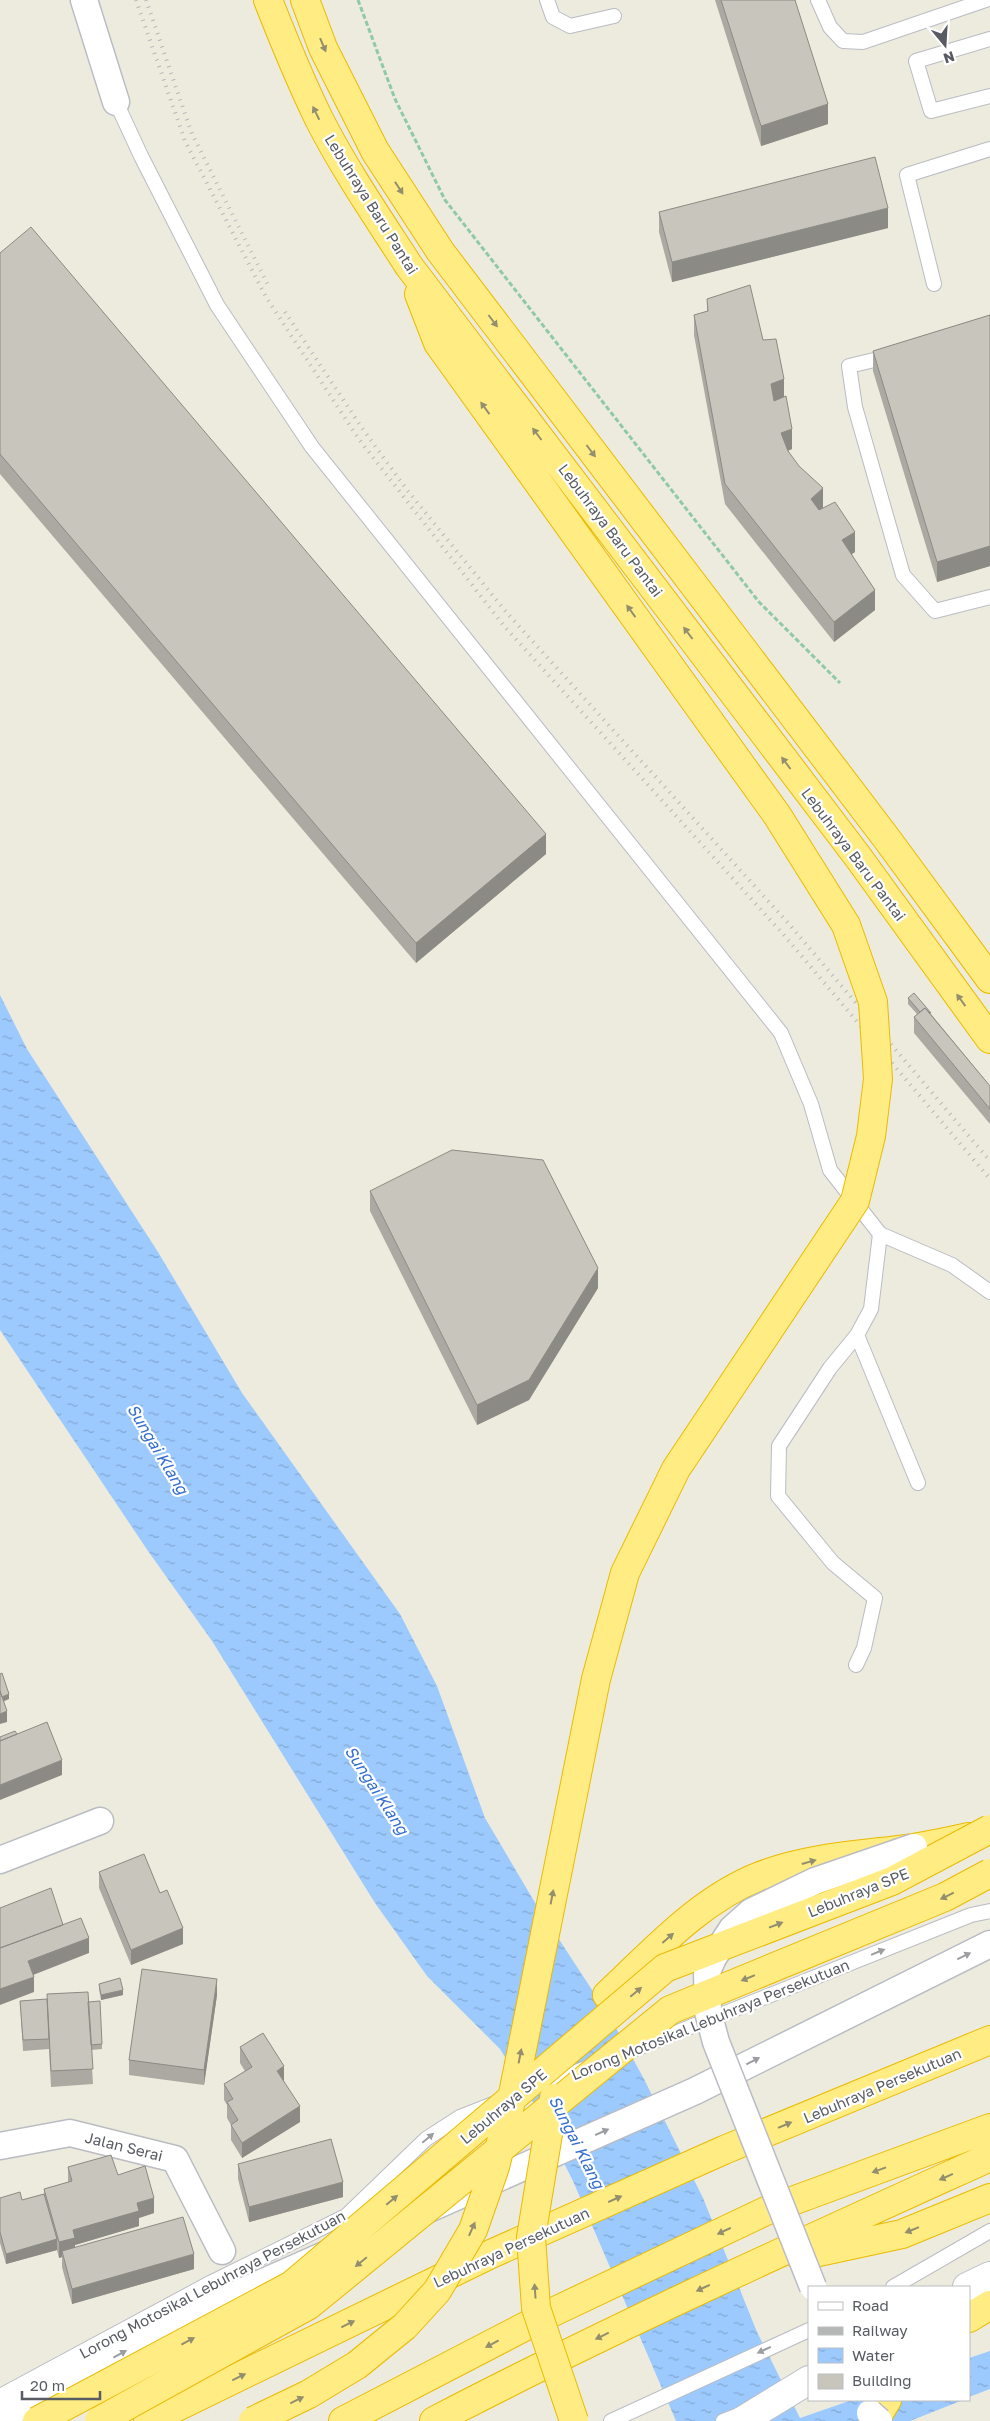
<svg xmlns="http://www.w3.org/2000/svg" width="990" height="2421" font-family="'Golos Text',sans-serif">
  <defs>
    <pattern id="water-ripples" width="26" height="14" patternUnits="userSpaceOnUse" patternTransform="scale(1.25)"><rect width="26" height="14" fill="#9ccaff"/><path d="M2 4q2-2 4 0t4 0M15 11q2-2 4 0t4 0" fill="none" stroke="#82a7d2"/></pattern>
  </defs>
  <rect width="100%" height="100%" fill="#edebde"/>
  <path fill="url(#water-ripples)" d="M0,995l27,54 131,203 84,141 158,221 37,72 48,132 49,83 77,118 33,60 59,119 54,134 43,86 52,-18h111l-53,21h-234l-103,-240 -40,-79 -33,-53 -73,-73 -52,-73 -163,-262 -64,-90 -148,-221z
    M990,2351v38l-21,8v-39z"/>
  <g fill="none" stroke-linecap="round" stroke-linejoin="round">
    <g stroke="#babcc3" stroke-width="16">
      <path id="lane" d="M547,0l6,17 17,9 44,-10
        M818,0l12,27 13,14 20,1 123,-42
        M990,39l-74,22 15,50 59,-15
        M116,102l25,54 76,149 95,142 469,586 30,71 19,66 50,64 72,31 38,27
        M934,284l-27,-109 83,-26
        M891,356l-42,10 6,41 48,168 32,36 55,-14
        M857,1335l61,148
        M856,1665l8,-17 11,-50 -42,-35 -55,-67 1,-50 51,-78 27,-33 14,-26 9,-75
        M635,2049l336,-134 19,-4
        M537,2087l49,-19
        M893,2287l97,-56
        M0,2396l210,-113 136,-67 80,-77 34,-22 33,-13
        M611,2421l198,-91
        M723,2421l23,-9"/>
    </g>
    <g stroke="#babcc3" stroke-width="29">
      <path id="street" d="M84,0l32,102
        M0,1860l100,-39
        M0,2146l70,-13 105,26 47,92
        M0,2418l196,-106 499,-221 295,-147"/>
    </g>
    <g stroke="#babdc5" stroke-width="30">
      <path id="secondary" d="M967,2287l23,-11
        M742,2421l67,-41"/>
    </g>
    <g stroke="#ebba00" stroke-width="30">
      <path id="highway" d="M268,0c16,41 32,80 51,119 26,51 59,99 90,147l449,591 132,182
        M305,0l18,48 52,103 65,100 447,588 103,140
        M419,294l19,49 272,379
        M607,1995c46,-43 92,-95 153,-119 49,-19 101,-21 153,-28 19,-3 38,-7 56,-11
        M800,2256l102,-22 88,-36
        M969,2318l21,-13
        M148,2421l343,-167 233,-104 266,-110
        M343,2421l208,-108 217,-103 222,-82
        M434,2421c182,-95 369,-179 556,-264
        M874,2421l13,-21"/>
    </g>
    <path stroke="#90c9a6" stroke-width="3" stroke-dasharray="5 2.5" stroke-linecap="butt" d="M358,0l37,99 50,101 314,402 81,81"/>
    <use href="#lane" stroke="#fff" stroke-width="14"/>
    <use href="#street" stroke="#fff" stroke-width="26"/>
    <use href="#secondary" stroke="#fff" stroke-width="28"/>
    <use href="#highway" stroke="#ffec83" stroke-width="28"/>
    <path stroke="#b5b6b6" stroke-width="4" stroke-dasharray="1 6" stroke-linecap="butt" d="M136,0l49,141 81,156 92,141 146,188 279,308 207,245
      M146,0l46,134 77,153
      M285,312l77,116 45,62 100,123 282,311 201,237"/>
    <g stroke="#babcc3" stroke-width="29" stroke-linecap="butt">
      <path id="street-bridge" d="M813,2287l-97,-245 -8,-30 -1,-40 6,-14 19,-29 19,-17 64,-31 99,-34
        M870,2413l9,8"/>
    </g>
    <g stroke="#ebba00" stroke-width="30" stroke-linecap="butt">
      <path id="highway-bridge" d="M554,2098l-23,139 5,71 38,113
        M37,2421l255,-136 373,-317 227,-87 98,-52
        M99,2421l210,-116 361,-295 275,-113 45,-24
        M253,2421l56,-27 48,-29 48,-39 32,-35 36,-61 22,-63 19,-78 82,-410 29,-106 51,-104 179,-268 16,-65 7,-57 -5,-77 -27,-77 -69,-110 -67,-93"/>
    </g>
    <use href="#street-bridge" stroke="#fff" stroke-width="26"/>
    <use href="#highway-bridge" stroke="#ffec83" stroke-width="28"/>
  </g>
  <path fill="#aca9a2" d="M715,0h80l33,124 -67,22z
    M659,212l229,16 -216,54 -13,-50z
    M0,253l546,601 -130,109 -416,-489z
    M707,299l56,41 21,56 8,53 -4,2 35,57 32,44 -3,2 23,56 -41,32 -109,-138 -31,-169v-20l13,-4z
    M990,315v251l-53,16 -64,-211v-20z
    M908,998l23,16 59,72v38l-76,-91v-16l3,-3 -9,-10z
    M370,1191l228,97 -69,112 -52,25 -107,-214z
    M99,1872l61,21 23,51 -52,21 -32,-77z
    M99,1984l24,11 -22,5 -2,-11z
    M217,1995l-13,90 -75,-10v-15z
    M20,2001l68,1 14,42v5l-11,1 2,34 -42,3 -2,-38 -26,2z
    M240,2047l44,34 16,41 -58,36 -11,-18v-15l-4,-7v-13l-3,-5v-16l21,-13 -5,-8z
    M238,2164l105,33 -94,25 -11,-43z
    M68,2167l50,8 36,38 -15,5v8l-64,19v2l119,22 -122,35 -10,-37v-10l-3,1 -2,-8 -51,14 -6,-21v-45l22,2 22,-6v-5l24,-7z"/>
  <path fill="#8c8a84" d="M828,104v20l-67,22v-20z
    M888,208v20l-216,54v-20z
    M784,379v20l-13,5v-20z
    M792,429v20l-11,4v-20z
    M823,488v20l-12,11v-20z
    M855,532v20l-13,8v-20z
    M990,546v20l-53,16v-20z
    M875,590v20l-41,32v-20z
    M546,834v20l-130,109v-20z
    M598,1268v20l-69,112 -52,25v-20z
    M9,1694v5l-9,4v-5z
    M7,1711v11l-7,2v-10z
    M62,1760v15l-62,25v-15z
    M183,1928v16l-52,21v-15z
    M89,1938v15l-61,24v-16z
    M34,1977v15l-34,13v-16z
    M217,1979v16l-13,90v-15z
    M123,1990v5l-22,5v-5z
    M284,2066v16l-7,-11z
    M300,2106v16l-58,36v-15z
    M343,2182v15l-94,25v-15z
    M154,2198v15l-15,5v8l-64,19v8l-13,-2v6l-3,1v-16l14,-12 64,-27z
    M57,2239v11l-51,14v-10z
    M194,2254v15l-122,35v-15z"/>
  <path fill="#c8c5bc" stroke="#8c8a84" d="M721,0h74l33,104 -67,22z
    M875,157l13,51 -216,54 -13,-50z
    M31,227l515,607 -130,109 -416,-489v-201z
    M750,285l13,55 13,-1 8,40 -13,5 3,17 12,-5 6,33 -11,4 7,18 11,15 24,22 -12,11 8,11 16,-8 20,30 -13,8 33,50 -41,32 -109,-138 -31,-169 14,-4 -1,-12z
    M990,315v231l-53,16 -64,-211z
    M914,993l17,20h-1l-5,-5 -5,4 -12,-14z
    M925,1008l65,78v23l-76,-92z
    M452,1150l91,10 55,108 -69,112 -52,25 -107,-214z
    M2,1673l7,21 -7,3 -2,-6v-17z
    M0,1691l7,20 -7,3z
    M47,1722l15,38 -62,25v-44z
    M15,1731l2,3 -17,7v-4z
    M144,1854l16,39 7,-3 16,38 -52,22 -32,-78z
    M51,1888l12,37 -63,23v-40z
    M81,1918l8,20 -61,23 6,16 -34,12v-41z
    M142,1969l75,10 -13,91 -75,-10z
    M120,1978l3,12 -22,5 -2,-11z
    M88,1992l5,77 -42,2 -4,-77z
    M47,1999l2,40 -26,1 -3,-39z
    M100,2001l2,43 -11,1 -3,-43z
    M263,2033l21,33 -7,5 23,35 -58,37 -11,-18 7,-5 -11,-18 6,-3 -9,-15 28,-17 -12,-20z
    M331,2139l12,43 -94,25 -11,-43z
    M111,2155l7,20 27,-9 9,32 -17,5 2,8 -66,19 2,8 -16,4 -15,-53 28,-8 -4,-14z
    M20,2192l2,8 22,-6 13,45 -51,15 -6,-22v-34z
    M183,2217l11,37 -122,35 -10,-38z"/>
  <defs><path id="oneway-solid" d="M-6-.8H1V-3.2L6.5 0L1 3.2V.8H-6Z" transform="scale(1.25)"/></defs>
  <g fill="#928e6e">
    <use href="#oneway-solid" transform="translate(323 45) rotate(67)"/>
    <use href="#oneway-solid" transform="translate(316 113) rotate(-116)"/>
    <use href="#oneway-solid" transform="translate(399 188) rotate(57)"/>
    <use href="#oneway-solid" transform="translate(493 321) rotate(53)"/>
    <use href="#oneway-solid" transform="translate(485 408) rotate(-126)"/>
    <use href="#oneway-solid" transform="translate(537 434) rotate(-127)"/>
    <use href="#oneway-solid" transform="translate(591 451) rotate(53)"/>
    <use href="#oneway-solid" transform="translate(631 611) rotate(-126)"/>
    <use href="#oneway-solid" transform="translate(688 633) rotate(-127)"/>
    <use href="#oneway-solid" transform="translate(786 763) rotate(-127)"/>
    <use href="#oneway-solid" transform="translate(961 1000) rotate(-126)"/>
    <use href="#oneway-solid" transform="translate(809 1862) rotate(-16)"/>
    <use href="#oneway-solid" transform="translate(947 1896) rotate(154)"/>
    <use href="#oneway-solid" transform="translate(552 1897) rotate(-79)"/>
    <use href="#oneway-solid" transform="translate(776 1925) rotate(-21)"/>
    <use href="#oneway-solid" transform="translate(668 1938) rotate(-41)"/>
    <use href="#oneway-solid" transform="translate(748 1978) rotate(158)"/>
    <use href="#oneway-solid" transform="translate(636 1992) rotate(-40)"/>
    <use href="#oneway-solid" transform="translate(520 2056) rotate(-79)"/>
    <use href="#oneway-solid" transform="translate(785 2125) rotate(-23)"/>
    <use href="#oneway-solid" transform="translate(879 2170) rotate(160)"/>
    <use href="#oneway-solid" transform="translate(946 2177) rotate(156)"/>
    <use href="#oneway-solid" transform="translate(615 2199) rotate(-24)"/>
    <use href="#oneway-solid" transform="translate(392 2200) rotate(-40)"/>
    <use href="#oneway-solid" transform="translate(472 2229) rotate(-66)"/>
    <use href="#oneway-solid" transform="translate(912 2230) rotate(158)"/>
    <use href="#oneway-solid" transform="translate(724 2231) rotate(155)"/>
    <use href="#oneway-solid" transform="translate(361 2262) rotate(141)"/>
    <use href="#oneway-solid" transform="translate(703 2288) rotate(155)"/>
    <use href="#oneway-solid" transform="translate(535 2291) rotate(-94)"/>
    <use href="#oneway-solid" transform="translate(348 2324) rotate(-26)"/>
    <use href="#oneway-solid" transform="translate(602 2336) rotate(154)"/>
    <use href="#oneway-solid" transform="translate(188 2341) rotate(-28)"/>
    <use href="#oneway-solid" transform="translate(492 2344) rotate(152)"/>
    <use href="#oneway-solid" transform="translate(239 2377) rotate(-26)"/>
    <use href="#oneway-solid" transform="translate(297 2400) rotate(-26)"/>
  </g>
  <g fill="#9b9da1">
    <use href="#oneway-solid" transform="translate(878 1952) rotate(-22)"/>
    <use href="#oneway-solid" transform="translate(964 1956) rotate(-26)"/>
    <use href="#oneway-solid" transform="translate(753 2061) rotate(-27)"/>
    <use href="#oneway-solid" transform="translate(602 2132) rotate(-24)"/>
    <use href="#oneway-solid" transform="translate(428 2138) rotate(-40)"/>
    <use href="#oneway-solid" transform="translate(764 2350) rotate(155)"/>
    <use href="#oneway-solid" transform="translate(120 2354) rotate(-29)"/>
  </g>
  <g text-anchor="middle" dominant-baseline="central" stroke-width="4.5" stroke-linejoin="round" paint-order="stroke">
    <g font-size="15" fill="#585b62" stroke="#fff">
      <text transform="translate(372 204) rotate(58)">Lebuhraya Baru Pantai</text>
      <text transform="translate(611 530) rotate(53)">Lebuhraya Baru Pantai</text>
      <text transform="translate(854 854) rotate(53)">Lebuhraya Baru Pantai</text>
      <text transform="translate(858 1892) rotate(-22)">Lebuhraya SPE</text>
      <text transform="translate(710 2019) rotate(-22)">Lorong Motosikal Lebuhraya Persekutuan</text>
      <text transform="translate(882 2085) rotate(-23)">Lebuhraya Persekutuan</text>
      <text transform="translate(503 2106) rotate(-40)">Lebuhraya SPE</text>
      <text transform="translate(124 2146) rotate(14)">Jalan Serai</text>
      <text transform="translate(511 2247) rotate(-25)">Lebuhraya Persekutuan</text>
      <text transform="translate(212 2284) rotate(-28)">Lorong Motosikal Lebuhraya Persekutuan</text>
    </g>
    <g font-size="16" font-style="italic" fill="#346fce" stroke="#fff">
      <text transform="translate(158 1449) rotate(59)">Sungai Klang</text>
      <text transform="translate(377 1790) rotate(57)">Sungai Klang</text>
      <text transform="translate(577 2142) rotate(63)">Sungai Klang</text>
    </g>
  </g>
  <rect x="808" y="2286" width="162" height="115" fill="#ffffff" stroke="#bcbdc0"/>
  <rect x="818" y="2302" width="25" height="8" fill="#ffffff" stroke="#bcbdc0"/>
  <text x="852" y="2311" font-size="15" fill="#585b62">Road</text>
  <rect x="818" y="2327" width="25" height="8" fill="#b5b6b6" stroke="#bcbdc0"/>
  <text x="852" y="2336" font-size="15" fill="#585b62">Railway</text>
  <rect x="818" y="2348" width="25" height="15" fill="url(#water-ripples)" stroke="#bcbdc0"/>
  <text x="852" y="2361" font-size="15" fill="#585b62">Water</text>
  <rect x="818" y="2374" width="25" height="15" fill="#c8c5bc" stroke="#bcbdc0"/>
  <text x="852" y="2386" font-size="15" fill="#585b62">Building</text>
  <g transform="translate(945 45) rotate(162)" stroke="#ffffff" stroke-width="4" paint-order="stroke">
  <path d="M0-4L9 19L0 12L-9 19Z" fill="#585b62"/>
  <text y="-8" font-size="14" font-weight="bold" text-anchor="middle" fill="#585b62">N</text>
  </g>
  <path d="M22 2391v8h78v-8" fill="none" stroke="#585b62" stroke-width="2.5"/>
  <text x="30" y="2391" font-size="15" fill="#585b62" stroke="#ffffff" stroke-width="4" paint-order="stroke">20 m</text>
</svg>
